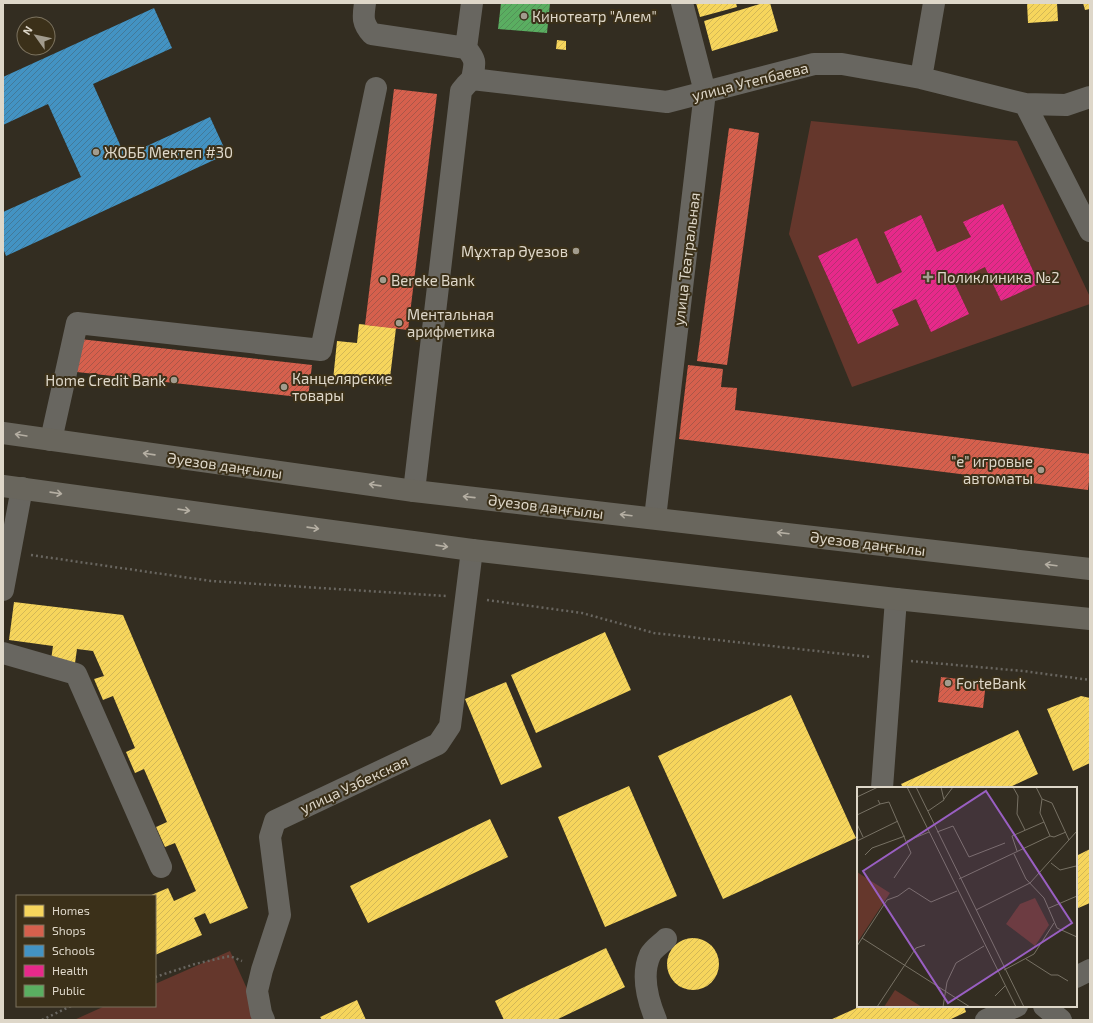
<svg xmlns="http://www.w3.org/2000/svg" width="1093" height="1023" font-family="'Exo 2',sans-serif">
  <defs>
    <pattern id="homes-hatch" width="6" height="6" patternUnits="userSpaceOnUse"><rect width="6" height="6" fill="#f6d55c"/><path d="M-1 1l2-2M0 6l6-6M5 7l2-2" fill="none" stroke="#d2b756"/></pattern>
    <pattern id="shops-hatch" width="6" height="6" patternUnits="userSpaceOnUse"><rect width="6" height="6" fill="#d6604d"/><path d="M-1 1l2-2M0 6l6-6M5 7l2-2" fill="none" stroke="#aa5648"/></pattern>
    <pattern id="schools-hatch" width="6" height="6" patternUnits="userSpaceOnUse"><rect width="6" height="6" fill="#4393c3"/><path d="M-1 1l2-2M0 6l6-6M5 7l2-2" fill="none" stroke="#437a9a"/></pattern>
    <pattern id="health-hatch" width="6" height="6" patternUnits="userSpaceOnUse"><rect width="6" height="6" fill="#e7298a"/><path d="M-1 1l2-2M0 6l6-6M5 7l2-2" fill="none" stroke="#b63073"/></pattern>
    <pattern id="public-hatch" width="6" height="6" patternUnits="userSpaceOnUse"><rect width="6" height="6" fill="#5aae61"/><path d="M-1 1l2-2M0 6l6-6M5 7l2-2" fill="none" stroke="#549258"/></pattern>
  </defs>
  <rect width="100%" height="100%" fill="#332d21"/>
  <path fill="#65372c" d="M811,121l206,20 73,156v7l-238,83 -63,-153z
    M230,951l31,69h-187l31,-14h50v-22z"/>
  <path fill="url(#homes-hatch)" d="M696,3h40l1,4 -37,10z
    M763,3h7l8,28 -66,20 -8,-30z
    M1027,3h30l1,18 -30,2z
    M1083,3h7v6l-5,1z
    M557,40l9,1v9l-10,-1z
    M359,324l37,4 -7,58 -56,-6 4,-39 20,2z
    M14,602l109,13 125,293 -38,16 -5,-11 -11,5 8,17 -47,20v-59h-6l19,-8 6,13 22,-10 -21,-48 -10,4 -9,-20 11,-5 -23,-53 -9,4 -9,-21 9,-4 -22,-52 -10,4 -9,-21 10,-3 -11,-25 -16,-2 -2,14 -24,-3 2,-14 -44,-6z
    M605,632l26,58 -95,43 -25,-58z
    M506,682l36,85 -41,18 -36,-86z
    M791,695l65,143 -133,61 -65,-143z
    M1081,696l9,2v65l-17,8 -26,-62z
    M1018,730l20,44 -30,14h-105l-2,-4z
    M629,786l48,110 -72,31 -47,-110z
    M490,819l18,38 -140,66 -18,-37z
    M1090,849v54l-14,6v-53z
    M667 964a26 26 0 1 1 52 0a26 26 0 1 1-52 0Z
    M606,948l19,39 -69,33h-52l-9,-19z
    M357,1000l9,20h-44l-2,-3z
    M861,1006h103l2,6 -17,8h-119z"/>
  <path fill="url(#shops-hatch)" d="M394,89l43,5 -29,236 -43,-5z
    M729,128l30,5 -32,232 -30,-4z
    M80,339l232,26 -4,33 -231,-26z
    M688,365l35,4 -2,18 16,1 -2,22 355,44v18l-2,18 -409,-51z
    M941,677l45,5 -3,26 -45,-6z"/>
  <path fill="url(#schools-hatch)" d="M154,8l18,40 -79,36 32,72 85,-39 17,37 -221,102 -3,-8v-36l78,-35 -33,-73 -45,21v-48z"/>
  <path fill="url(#health-hatch)" d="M1003,204l36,80 -38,17 -16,-34 -31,15 15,32 -38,18 -15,-33 -24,11 7,15 -41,19 -40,-88 39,-18 20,46 25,-12 -18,-40 37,-17 16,37 34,-15 -8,-15z"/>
  <path fill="url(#public-hatch)" d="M501,3h49l-3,30 -49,-4z"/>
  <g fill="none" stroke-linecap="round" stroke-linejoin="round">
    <path stroke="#696660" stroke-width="2.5" stroke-dasharray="2 3" stroke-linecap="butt" d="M31,555l180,26 235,15
      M487,600l95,13 72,20 217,24
      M911,661l112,10 67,9
      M155,977l40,-13 35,-8 12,5
      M42,1020l29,-14"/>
    <path stroke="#686660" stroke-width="22" d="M365,3c-2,14 -3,20 7,31l94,14c11,13 9,15 6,31
      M466,48l6,-45
      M921,78l13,-75
      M472,79l195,23 147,-38h28l79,14 104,26 41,1 24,-8
      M1025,104l65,127
      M51,440l26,-117 244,27 55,-262
      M414,491l47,-400 5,-6 6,-6
      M655,518l50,-426 -23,-89
      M3,590l19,-102
      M3,653l73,21 85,193
      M882,788l14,-189
      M1076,977l14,-7
      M1044,1006l17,14
      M264,1020l-3,-7 -4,-22 5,-21 18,-55 -10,-78 5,-16 163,-77 12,-18 22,-176
      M656,1020c-8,-19 -15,-45 -6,-65 3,-6 11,-11 16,-16
      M986,1020l31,-14"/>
    <path stroke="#69665d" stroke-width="22" d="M3,433l411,58 676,78
      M3,486l469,64 424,49 194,20"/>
  </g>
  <defs><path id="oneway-shaft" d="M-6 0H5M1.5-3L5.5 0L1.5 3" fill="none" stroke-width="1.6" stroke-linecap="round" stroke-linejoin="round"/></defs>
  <g stroke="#b5afa3">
    <use href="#oneway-shaft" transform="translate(21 435) rotate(-171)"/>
    <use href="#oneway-shaft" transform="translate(149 454) rotate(-172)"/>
    <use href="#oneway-shaft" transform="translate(375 485) rotate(-172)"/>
    <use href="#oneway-shaft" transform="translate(56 493) rotate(8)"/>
    <use href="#oneway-shaft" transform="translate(469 497) rotate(-174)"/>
    <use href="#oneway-shaft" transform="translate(184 510) rotate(8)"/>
    <use href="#oneway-shaft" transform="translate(626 515) rotate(-173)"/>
    <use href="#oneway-shaft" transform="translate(313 528) rotate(8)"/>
    <use href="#oneway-shaft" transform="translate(783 533) rotate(-173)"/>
    <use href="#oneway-shaft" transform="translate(442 546) rotate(8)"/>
    <use href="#oneway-shaft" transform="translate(1051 565) rotate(-173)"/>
  </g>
  <g fill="#a29c8e" stroke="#3b3019" stroke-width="1.5">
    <circle cx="524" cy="16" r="4"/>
    <circle cx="96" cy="152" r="4"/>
    <circle cx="576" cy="251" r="4"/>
    <path d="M926 271h4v4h4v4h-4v4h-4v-4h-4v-4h4z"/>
    <circle cx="383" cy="280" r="4"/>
    <circle cx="399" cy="323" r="4"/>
    <circle cx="174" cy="380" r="4"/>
    <circle cx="284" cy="387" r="4"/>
    <circle cx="1041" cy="470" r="4"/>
    <circle cx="948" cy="683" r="4"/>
  </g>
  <g text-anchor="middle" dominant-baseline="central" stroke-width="4" stroke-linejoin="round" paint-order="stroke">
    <g font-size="15" fill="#ded7c9" stroke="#3b3019" text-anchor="start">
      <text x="532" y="16">Кинотеатр "Алем"</text>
      <text x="104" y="152">ЖОББ Мектеп #30</text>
      <text x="568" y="251" text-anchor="end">Мұхтар Әуезов</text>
      <text x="937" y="277">Поликлиника №2</text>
      <text x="391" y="280">Bereke Bank</text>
      <text x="407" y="314">Ментальная<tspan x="407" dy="17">арифметика</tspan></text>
      <text x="292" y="378">Канцелярские<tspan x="292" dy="17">товары</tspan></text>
      <text x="166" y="380" text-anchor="end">Home Credit Bank</text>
      <text x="1033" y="461" text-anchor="end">"е" игровые<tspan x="1033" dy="17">автоматы</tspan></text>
      <text x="956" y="683">ForteBank</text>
    </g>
    <g font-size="15" fill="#ded7c9" stroke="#3b3019">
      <text transform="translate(750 81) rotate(-14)">улица Утепбаева</text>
      <text transform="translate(686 259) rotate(-83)">улица Театральная</text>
      <text transform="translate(225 465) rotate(8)">Әуезов даңғылы</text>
      <text transform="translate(546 506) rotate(7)">Әуезов даңғылы</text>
      <text transform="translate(868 543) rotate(7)">Әуезов даңғылы</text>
      <text transform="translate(354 784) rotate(-25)">улица Узбекская</text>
    </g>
  </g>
  <g transform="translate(857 787)">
    <rect width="220" height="220" fill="#332d21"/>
    <path d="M0,85l33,21 -33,50zM178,111l14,27 -14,21 -29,-22 14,-20zM38,203l27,17h-38z" fill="#65372c"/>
    <path fill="none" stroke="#777164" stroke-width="1" d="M50,0l109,220M59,0l108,220M156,0l5,9 -1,18 8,16M179,0l6,12 -2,14 4,9M0,10l21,-10M87,12l9,-12M185,12l10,4 17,37M21,13l2,4 9,-2 22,51 -17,25M71,24l16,-11 -3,-13M0,28l23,-11M0,37l6,13M80,45l16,-6 16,31 36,-14M193,49l4,1 12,-5M0,54l41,-20M50,54l22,-9M157,67l12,25 18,19 13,30 20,9M8,68l7,-7 33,-12M194,76l9,7 16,-4 1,2M102,92l91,-43 -6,-14 -32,14 5,15M192,121l28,-12M119,123l54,-27 47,-52M5,151l108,69M0,159l30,-46 11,-4 11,-8 22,14 26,-11M169,172l25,16h7l10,6M147,183l30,-16 20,-31M138,209l10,-10M20,220l39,-59 9,-3M86,220l4,-25 9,-19 28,-17"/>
    <path fill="#995fc2" fill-opacity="0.15" stroke="#995fc2" stroke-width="2" d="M129,4l86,132 -124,80 -85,-132z"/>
    <rect width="220" height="220" fill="none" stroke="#ded7c9" stroke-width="2"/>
  </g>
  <rect width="1093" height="1023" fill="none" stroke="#ded7c9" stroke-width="8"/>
  <rect x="16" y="895" width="140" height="112" fill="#3b3019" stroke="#7c735f"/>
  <rect x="24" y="905" width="20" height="12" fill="#f6d55c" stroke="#7c735f"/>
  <text x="52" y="915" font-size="12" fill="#ded7c9">Homes</text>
  <rect x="24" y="925" width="20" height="12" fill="#d6604d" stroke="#7c735f"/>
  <text x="52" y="935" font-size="12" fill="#ded7c9">Shops</text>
  <rect x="24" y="945" width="20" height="12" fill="#4393c3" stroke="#7c735f"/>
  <text x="52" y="955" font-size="12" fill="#ded7c9">Schools</text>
  <rect x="24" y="965" width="20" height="12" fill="#e7298a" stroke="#7c735f"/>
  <text x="52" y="975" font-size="12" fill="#ded7c9">Health</text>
  <rect x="24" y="985" width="20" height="12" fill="#5aae61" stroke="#7c735f"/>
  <text x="52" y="995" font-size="12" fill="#ded7c9">Public</text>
  <g transform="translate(36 36) rotate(303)"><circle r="19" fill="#3b3019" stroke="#7c735f"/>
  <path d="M0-3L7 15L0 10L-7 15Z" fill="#a29c8e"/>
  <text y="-6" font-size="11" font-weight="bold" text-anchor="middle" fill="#ded7c9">N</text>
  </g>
</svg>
